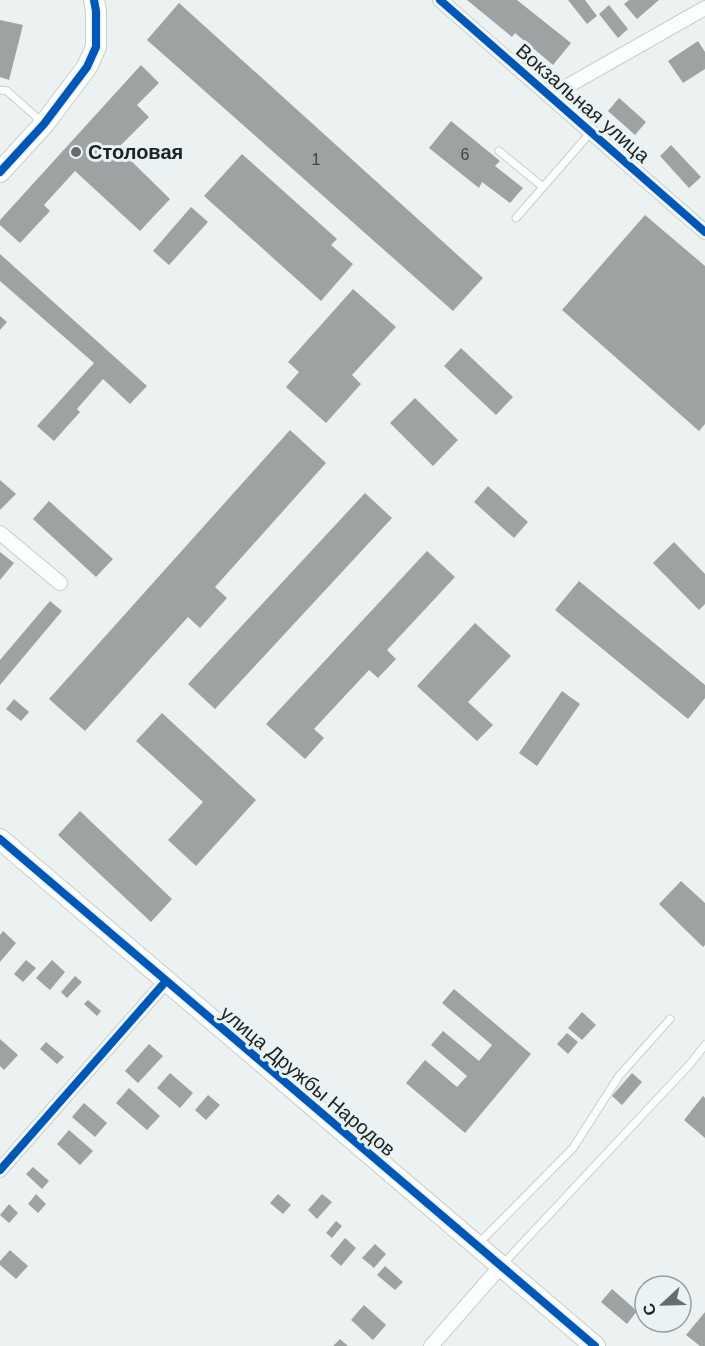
<svg xmlns="http://www.w3.org/2000/svg" width="705" height="1346" font-family="Arial,sans-serif">
  <rect width="100%" height="100%" fill="#ecf1f2"/>
  <path fill="#9ea2a2" d="M467,0h50l54,43 -18,22 -38,-32 -3,4z
    M568,0h17l12,16 -10,8z
    M629,0h30l-22,19 -13,-15z
    M179,3l304,275 -30,33 -306,-271z
    M609,5l19,24 -10,9 -19,-24z
    M0,20l23,5 -14,55 -9,-3z
    M698,41l7,11v17l-22,14 -15,-22z
    M141,65l18,18 -22,22 12,12 -31,31 52,51 -30,32 -65,-60 -31,34 6,6 -30,32 -20,-18v-5z
    M619,98l27,24 -11,13 -27,-24z
    M451,121l49,40 -5,5 28,22 -13,15 -28,-21 -3,6 -50,-40z
    M671,145l30,32 -12,11 -29,-32z
    M242,154l95,85 -6,6 22,19 -32,37 -117,-105z
    M191,207l17,15 -39,43 -16,-14z
    M645,215l60,51v158l-6,7 -137,-121z
    M0,254l147,132 -17,18 -27,-25 -26,30 3,3 -26,29 -17,-15 57,-63 -94,-82z
    M353,289l43,38 -44,48 9,9 -35,39 -40,-36 13,-15 -11,-10z
    M0,316l7,6 -7,8z
    M461,348l52,49 -17,18 -52,-49z
    M415,398l43,42 -25,26 -43,-43z
    M290,430l36,33 -111,124 12,11 -27,30 -12,-11 -103,114 -36,-32z
    M0,480l16,14 -16,16z
    M488,486l40,36 -14,16 -40,-36z
    M365,493l27,25 -177,191 -27,-25z
    M49,501l64,58 -17,18 -63,-58z
    M674,542l31,32v30l-6,6 -46,-47z
    M427,551l28,26 -68,73 9,9 -18,19 -9,-8 -55,59 10,9 -19,21 -39,-35z
    M0,552l14,11 -14,17z
    M579,581l126,104v13l-17,21 -133,-109z
    M50,601l12,10 -62,74v-25z
    M475,623l36,33 -43,46 25,23 -16,16 -60,-55z
    M562,691l18,13 -43,62 -18,-13z
    M14,699l15,13 -8,9 -15,-12z
    M162,713l94,87 -60,66 -28,-26 35,-38 -67,-61z
    M80,811l92,88 -21,23 -93,-87z
    M681,881l24,22v42l-2,2 -44,-43z
    M3,931l13,12 -16,19v-27z
    M26,960l10,8 -13,14 -9,-8z
    M52,960l13,12 -15,18 -14,-12z
    M75,976l7,6 -15,16 -6,-6z
    M454,989l77,65 -66,79 -59,-50 19,-23 32,27 10,-11 -36,-31 12,-14 36,30 13,-16 -50,-42z
    M88,1000l13,11 -4,5 -13,-12z
    M582,1012l14,13 -14,15 -14,-12z
    M567,1033l11,9 -10,12 -11,-10z
    M0,1039l18,16 -14,15 -4,-4z
    M46,1042l18,15 -7,7 -17,-15z
    M149,1044l14,12 -25,27 -13,-12z
    M170,1073l23,20 -13,15 -23,-20z
    M632,1073l10,9 -20,23 -10,-9z
    M129,1088l31,28 -13,14 -31,-27z
    M208,1095l12,10 -14,15 -11,-10z
    M703,1096l2,2v40l-21,-18z
    M84,1103l23,20 -12,14 -23,-20z
    M69,1130l24,21 -13,14 -23,-21z
    M33,1167l16,14 -7,8 -16,-15z
    M36,1194l10,10 -8,9 -10,-9z
    M278,1194l13,11 -8,9 -13,-11z
    M322,1194l10,8 -15,17 -9,-9z
    M9,1204l9,9 -9,10 -9,-8z
    M336,1221l6,5 -10,12 -6,-5z
    M345,1238l11,10 -15,18 -11,-10z
    M375,1244l11,10 -12,14 -12,-10z
    M10,1250l18,16 -12,13 -16,-14v-4z
    M385,1266l18,16 -8,8 -18,-15z
    M612,1289l25,22 -10,13 -26,-22z
    M364,1305l22,20 -13,15 -22,-20z
    M705,1312v34h-5l-14,-11z
    M340,1339l8,7h-15z"/>
  <g fill="none" stroke-linecap="round" stroke-linejoin="round">
    <g stroke="#cacece" stroke-width="9">
      <path id="lane" d="M0,90l7,1 35,31
        M499,151l44,36
        M516,218l75,-86
        M478,1244l95,-96 46,-72 51,-57
        M503,1264l188,-201 14,-18"/>
    </g>
    <g stroke="#cacece" stroke-width="16">
      <path id="street" d="M440,0l265,232
        M550,96l155,-88
        M0,533l60,50
        M0,1170l166,-189
        M431,1346l70,-80"/>
    </g>
    <g stroke="#cacece" stroke-width="22">
      <path id="secondary" d="M0,172l44,-48 43,-57 9,-20v-36l-2,-11
        M0,839l595,507"/>
    </g>
    <use href="#lane" stroke="#fcfdfd" stroke-width="7"/>
    <use href="#street" stroke="#fcfdfd" stroke-width="14"/>
    <use href="#secondary" stroke="#fcfdfd" stroke-width="20"/>
    <g stroke="#eaf3f4" stroke-width="11">
      <path id="cycleway" d="M440,0l265,232
        M0,172l44,-48 43,-57 9,-20v-36l-2,-11
        M0,839l595,507
        M0,1170l166,-189"/>
    </g>
    <use href="#cycleway" stroke="#0057b8" stroke-width="8"/>
  </g>
  <circle fill="#676b6b" stroke="#eaf3f4" stroke-width="2" cx="76" cy="152" r="6"/>
  <g text-anchor="middle" dominant-baseline="central" stroke-width="6" stroke-linejoin="round" paint-order="stroke">
    <g font-size="16" fill="#404343">
      <text x="465" y="154">6</text>
      <text x="316" y="159">1</text>
    </g>
    <g font-size="20" fill="#202323" stroke="#eaf3f4">
      <text transform="translate(583 103) rotate(41)">Вокзальная улица</text>
      <text transform="translate(308 1081) rotate(40)">улица Дружбы Народов</text>
    </g>
    <g font-size="20" font-weight="bold" fill="#202323" stroke="#eaf3f4" text-anchor="start">
      <text x="88" y="152">Столовая</text>
    </g>
  </g>
  <g transform="translate(663 1304) rotate(248)"><circle r="28" fill="#eaf3f4" stroke="#99a0a0" stroke-width="1.5"/>
  <path d="M0-4.5L10 22L0 15L-10 22Z" fill="#676b6b"/>
  <text y="-9" font-size="16" font-weight="bold" text-anchor="middle" fill="#202323">С</text>
  </g>
</svg>
